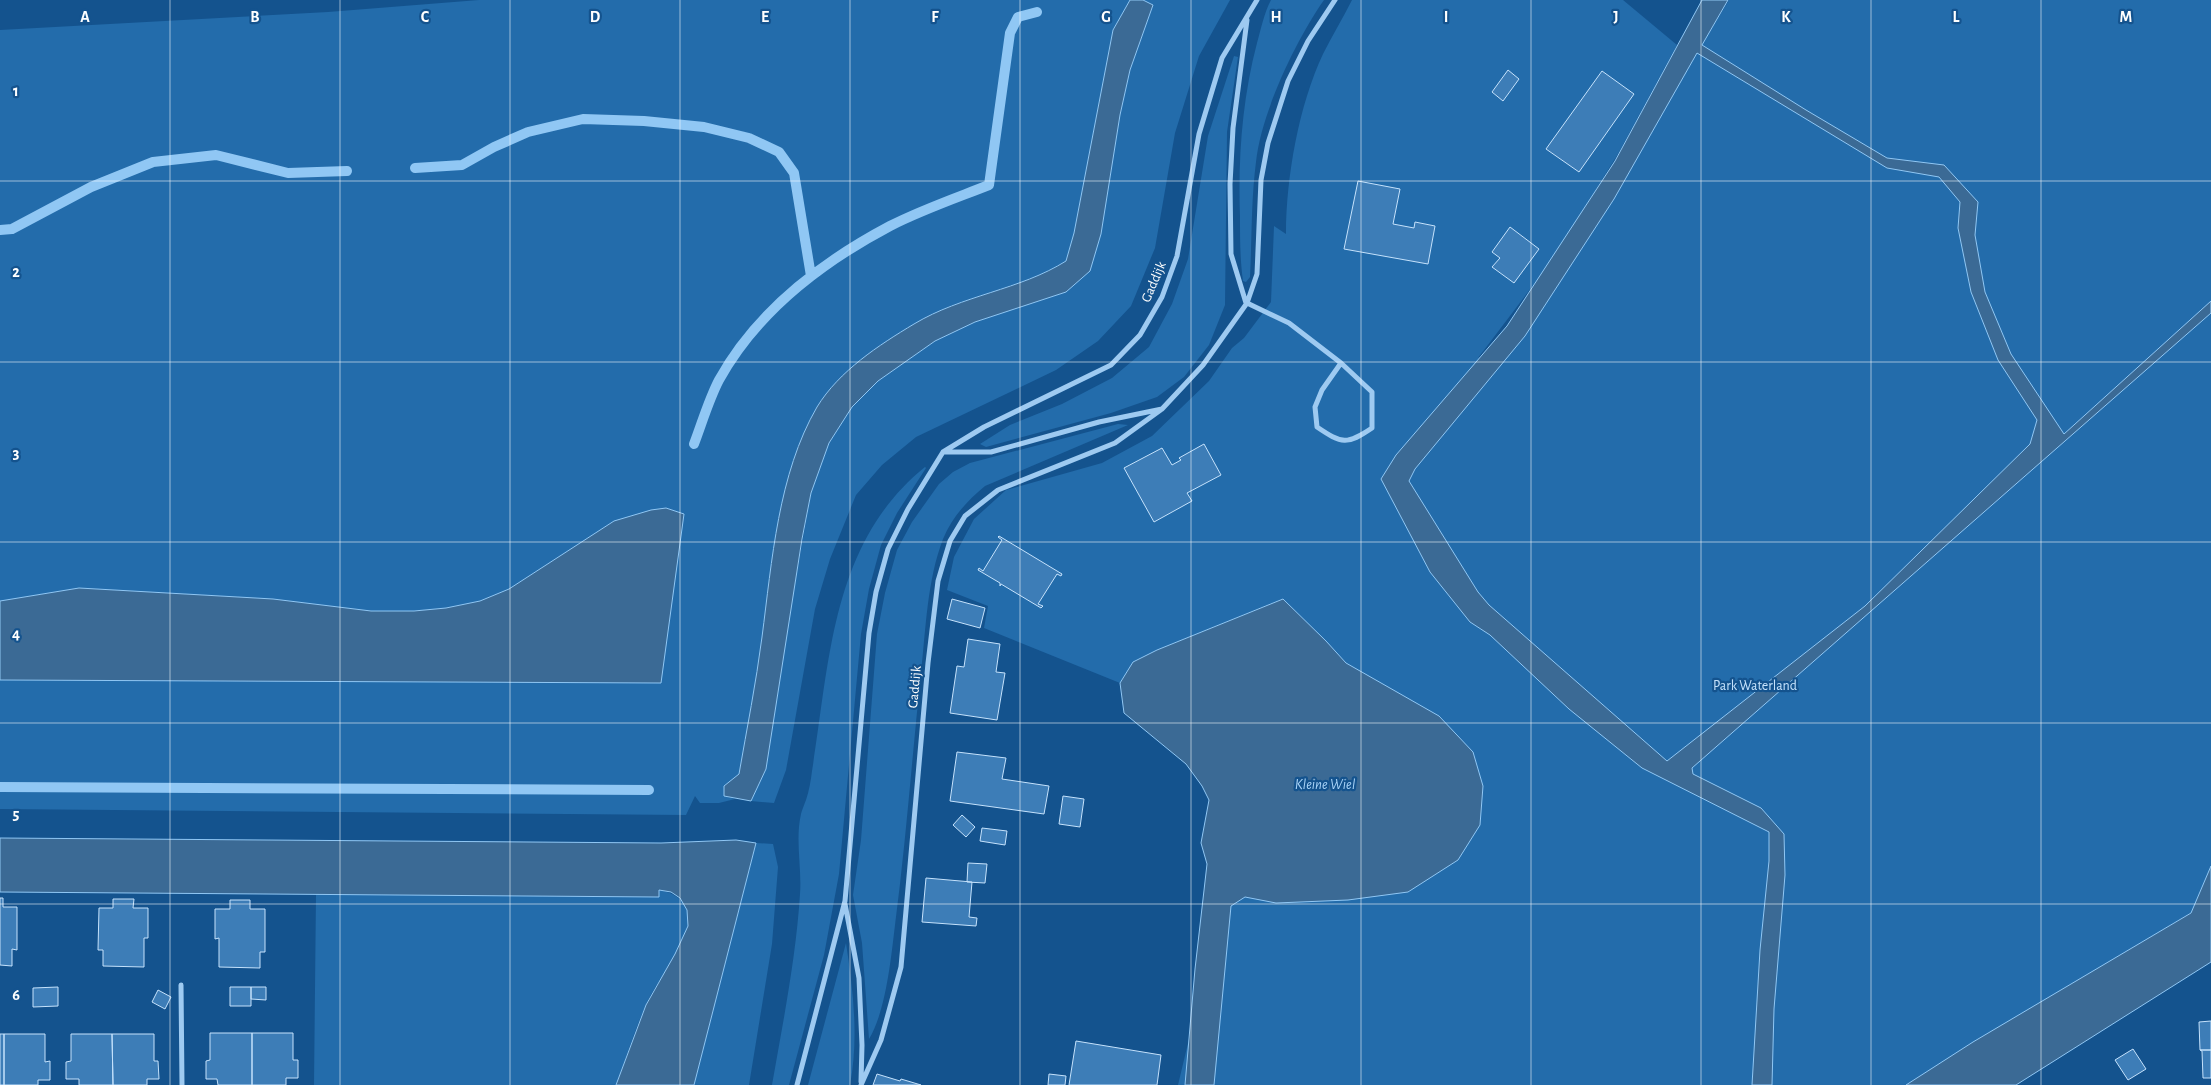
<svg xmlns="http://www.w3.org/2000/svg" width="2211" height="1085" font-family="'Alegreya Sans',sans-serif">
  <rect width="100%" height="100%" fill="#14538e"/>
  <path fill="#236cab" d="M479,0h651l-17,30 -39,203 -8,28c-47,29 -105,34 -152,63 -35,21 -75,47 -97,83 -39,68 -45,154 -55,230 -6,46 -15,91 -23,137l-15,12v10l11,3 -16,4h-19l-5,-7 -9,19 -686,-6v-129l661,3 -47,-162 -105,68 -29,12 -34,7 -32,3h-43l-98,-12 -194,-11 -79,13v-571l328,-18z
    M1143,0h87l-31,56 -24,77 -20,115 -24,58 -33,35 -42,29 -140,67 -34,28 -26,30 -26,64 -15,50 -29,161 -12,33 -23,-2 15,-32 19,-129 26,-147 18,-50 23,-36 26,-26 57,-40 40,-19 91,-30 35,-58 19,-119 10,-45 23,-65z
    M1271,0h53c-28,40 -63,113 -68,162 -5,38 -4,77 -6,115l-4,5 -3,-1c-3,-21 -3,-43 -3,-64 -2,-59 2,-117 17,-174 4,-14 7,-30 14,-43z
    M1352,0h271l54,45 -59,109 -68,109 -72,95 47,-22 204,-336h482v884l-16,21 -3,7 -286,173h-728l43,-180 10,1 14,-9 101,-234c-20,-23 -45,-39 -64,-64l-125,51 -24,12 -13,21 -136,-55 4,-22 -41,-16 7,-33 20,-38 32,-29 96,-27 50,-27 57,-55 23,-33 12,-10 27,-36 3,-76 12,8c0,-57 13,-129 37,-180 9,-18 20,-36 29,-54z
    M1234,56l4,1 -11,75 -2,173 -16,40 -25,32 -27,20 -46,16 -125,34 -6,-3 30,-19 52,-21 50,-26 37,-31 23,-43 16,-45 20,-123z
    M1118,424l10,1 -143,61c-18,15 -33,31 -42,53 -16,42 -17,89 -22,134 -9,84 -15,168 -26,252 -4,33 -9,86 -26,114l-7,-96 -9,-48 8,-55 16,-206 8,-41 12,-43 15,-28 27,-38 14,-12 17,-9z
    M925,467l1,1 -29,45 -16,32 -12,44 -8,45 -22,240 -15,81 -35,130h-17c11,-63 24,-127 28,-191 2,-26 -5,-54 1,-80 1,-4 3,-9 5,-14 3,-9 5,-20 6,-29 18,-110 19,-228 113,-304z
    M756,843l17,1 5,23 -6,77 -23,141h-55z
    M659,890c18,3 34,15 29,37 -7,27 -31,53 -42,78 -12,26 -20,54 -30,80h-302l2,-191 342,3z
    M846,943c7,46 13,95 4,142h-42z"/>
  <path fill="#3b6a95" stroke="#90c7f4" fill-rule="evenodd" d="M1130,0h13l10,5 -23,65 -10,45 -19,119 -11,37 -24,21 -91,30 -40,19 -57,40 -26,26 -23,36 -18,50 -9,46 -36,230 -15,32 -27,-5v-10l15,-12c8,-46 17,-91 23,-137 10,-76 16,-163 55,-230 22,-36 62,-62 97,-83 48,-29 106,-34 152,-63l8,-28 39,-203z
    M1702,0h26l-26,45 104,65 81,48 57,7 34,37 -3,33 10,57 26,62 53,80 147,-133v12l-519,455 1,6 68,34 23,26 1,41 -11,134 -2,76h-20l8,-135 9,-89v-29l-127,-64 -73,-59 -79,-74 -20,-13 -40,-50 -49,-93 15,-24 111,-129 108,-165zM1697,53l190,115 52,9 21,25 -2,26 13,64 27,68 39,60 -7,24 -165,162 -198,155 -178,-156 -11,-13 -69,-111 6,-12 110,-133 89,-137z
    M666,508l18,6 -23,169 -661,-3v-79l79,-13 194,11 98,12h43l32,-3 34,-7 29,-12 105,-68 37,-11z
    M1283,599l43,42 20,22 93,53 34,36 10,34 -3,39 -22,35 -50,32 -60,8 -72,3 -31,-6 -14,9 -17,179h-29l10,-116 12,-105 -6,-21 8,-43 -7,-14 -16,-22 -62,-51 -4,-30 13,-21 24,-12z
    M0,838l661,5 75,-3 20,3 -62,242h-78l30,-80 29,-51 13,-28 -1,-16 -7,-12 -9,-6 -12,-2v7l-659,-5z
    M2211,866v96l-195,123h-110l67,-43 218,-129z"/>
  <g fill="none" stroke-linecap="round" stroke-linejoin="round">
    <path stroke="#90c7f4" stroke-width="10" d="M415,168l47,-3 32,-18 34,-15 55,-13 61,2 60,6 45,11 30,14 15,21 17,103
      M0,230l12,-1 79,-42 62,-25 63,-7 72,18 59,-2
      M694,444c8,-21 15,-45 25,-64 38,-69 103,-118 171,-154 31,-16 66,-28 99,-41l21,-152 8,-16 19,-5
      M0,787l649,3"/>
  </g>
  <path fill="#3d7db7" stroke="#c5e2fc" d="M1508,70l11,9 -16,22 -11,-9z
    M1602,71l32,23 -55,78 -33,-23z
    M1358,181l42,8 -7,35 21,4 1,-6 20,4 -7,38 -84,-15z
    M1510,227l29,22 -25,34 -22,-16 8,-9 -8,-6z
    M1204,444l17,31 -34,18 5,8 -38,21 -30,-54 38,-20 10,17 9,-5 -2,-2z
    M999,536l63,38 -1,2 -4,-2 -19,30 5,2 -2,2 -40,-24 -1,2v-3l-22,-13 1,-2 4,3 19,-31 -4,-3z
    M952,599l33,9 -5,20 -33,-9z
    M968,639l32,5 -4,28 9,1 -8,47 -47,-7 7,-47 7,1z
    M957,752l49,6 -4,21 47,7 -5,28 -94,-13z
    M1063,796l21,3 -4,28 -21,-3z
    M962,815l13,12 -9,10 -13,-12z
    M982,828l25,3 -2,14 -25,-4z
    M968,863l19,1 -2,19 -18,-1z
    M926,878l46,4 -3,35 8,1 -1,8 -54,-4z
    M0,898h3v9h14v43l-5,-1v17l-12,-1z
    M113,899h21l-1,9h15v30h-4v29l-41,-1v-16h-5l1,-42h14z
    M230,900h20v9h15v43h-5v16l-41,-1v-29l-4,1v-30h15z
    M58,987v19l-25,1v-19z
    M230,987h21v19h-21z
    M251,987h15v13l-15,-1z
    M158,990l13,7 -6,12 -13,-7z
    M2211,1021v29h-11l-1,-28z
    M210,1033h42v52h-34l-1,-6h-11v-18l4,-1z
    M252,1033h41v27h5v18h-12v7h-34z
    M0,1034h4v51h-4z
    M4,1034h41v28l5,-1v19h-12v5h-34z
    M71,1034h41l1,51h-34v-6h-13v-17l5,-1z
    M112,1034h42v27h4l1,18h-12v6h-34z
    M1076,1041l85,14 -4,30h-88z
    M2133,1049l13,20 -18,11 -13,-20z
    M2200,1050h11v28h-8l-1,-27z
    M877,1074l23,7 1,-2 20,6h-48z
    M1049,1074l17,2 -1,9h-17z"/>
  <g fill="none" stroke-linecap="round" stroke-linejoin="round">
    <path stroke="#9ecaf1" stroke-width="5" d="M1246,303l-15,-49 -1,-70 3,-56 14,-108
      M1247,303l42,20 52,40 31,29v36c-25,17 -30,16 -55,-1l-2,-20 7,-17 19,-27
      M944,452h47l108,-30 63,-13 41,-44 44,-62 10,-29 4,-94 7,-37 20,-62 20,-40 27,-41
      M845,904l14,74 3,67 -1,37
      M181,985l1,100
      M797,1085l48,-184 24,-268 7,-41 12,-43 20,-40 35,-57 41,-25 127,-62 29,-30 22,-38 15,-41 22,-122 23,-76 35,-58
      M861,1085l20,-45 20,-73 27,-304 10,-82 12,-40 15,-25 33,-26 117,-47 47,-34"/>
  </g>
  <path fill="none" stroke="#fff" stroke-width="1" stroke-opacity="0.55" d="M170,0v1085M340,0v1085M510,0v1085M680,0v1085M850,0v1085M1020,0v1085M1191,0v1085M1361,0v1085M1531,0v1085M1701,0v1085M1871,0v1085M2041,0v1085M0,181h2211M0,362h2211M0,542h2211M0,723h2211M0,904h2211"/>
  <g text-anchor="middle" dominant-baseline="central" stroke-width="4.5" stroke-linejoin="round" paint-order="stroke">
    <g font-size="14" fill="#fff" stroke="#14538e">
      <text transform="translate(1154 282) rotate(-67)">Gaddijk</text>
      <text transform="translate(915 687) rotate(-85)">Gaddijk</text>
    </g>
    <g font-size="14" fill="#c5e2fc" stroke="#14538e">
      <text x="1755" y="686">Park Waterland</text>
    </g>
    <g font-size="15" font-style="italic" fill="#aad4f8" stroke="#14538e">
      <text x="1325" y="784">Kleine Wiel</text>
    </g>
  </g>
  <g font-size="16" text-anchor="middle" font-weight="bold" fill="#fff" stroke="#14538e" stroke-width="4.5" stroke-linejoin="round" paint-order="stroke">
    <text x="85" y="22">A</text>
    <text x="255" y="22">B</text>
    <text x="425" y="22">C</text>
    <text x="595" y="22">D</text>
    <text x="765" y="22">E</text>
    <text x="935" y="22">F</text>
    <text x="1106" y="22">G</text>
    <text x="1276" y="22">H</text>
    <text x="1446" y="22">I</text>
    <text x="1616" y="22">J</text>
    <text x="1786" y="22">K</text>
    <text x="1956" y="22">L</text>
    <text x="2126" y="22">M</text>
    <text x="16" y="96">1</text>
    <text x="16" y="277">2</text>
    <text x="16" y="458">3</text>
    <text x="16" y="639">4</text>
    <text x="16" y="819">5</text>
    <text x="16" y="1000">6</text>
  </g>
</svg>
